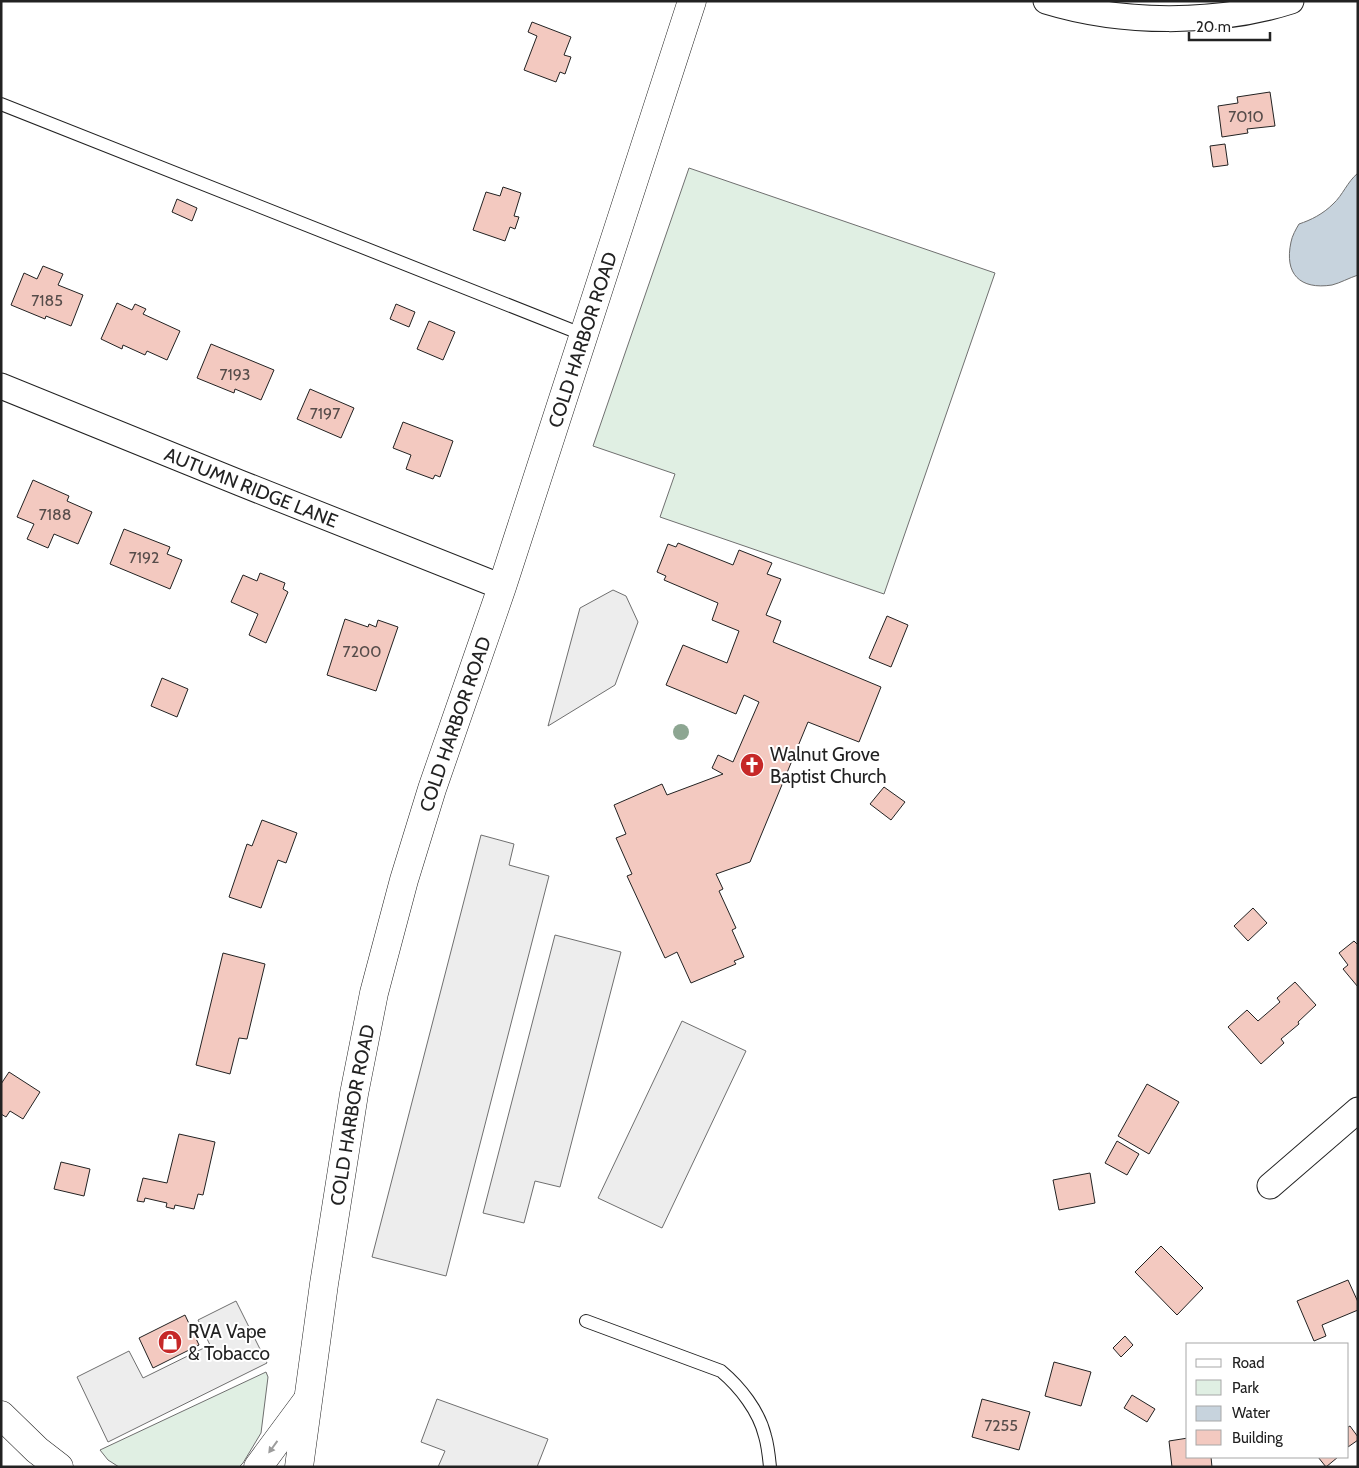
<svg xmlns="http://www.w3.org/2000/svg" width="1359" height="1468" font-family="Cabin,sans-serif">
  <rect width="100%" height="100%" fill="#fff"/>
  <path fill="#e0efe3" stroke="#6f6f6f" d="M689,168l306,105 -111,321 -224,-77 15,-43 -82,-28z
    M266,1372l2,5 -7,56 -18,30 -4,4h-120l-11,-7 -8,-10z"/>
  <path fill="#ededed" stroke="#6f6f6f" d="M613,590l13,6 12,26 -23,63 -67,41 32,-118z
    M481,835l33,9 -5,21 40,11 -103,400 -74,-19z
    M555,935l66,17 -61,235 -25,-6 -11,42 -41,-10z
    M682,1021l64,30 -84,177 -64,-30z
    M236,1301l31,62 -159,79 -31,-65 52,-26 14,27 67,-33 -12,-25z
    M437,1399l111,40 -11,28h-99l7,-16 -24,-9z"/>
  <path fill="#c7d3dd" stroke="#6f6f6f" d="M1358,173v102c-9,3 -18,8 -26,10 -32,5 -48,-11 -41,-43 1,-6 5,-13 8,-18 12,-4 24,-10 34,-20 10,-9 14,-22 25,-31z"/>
  <path fill="#f3c9c0" stroke="#222" d="M532,22l39,15 -7,18 7,2 -6,17 -5,-2 -4,10 -32,-12 13,-34 -9,-4z
    M1270,92l5,34 -28,3 1,4 -26,4 -4,-31 20,-3 -1,-6z
    M1225,144l3,21 -15,2 -3,-21z
    M503,187l18,6 -7,23 5,1 -4,12 -5,-2 -5,14 -32,-11 13,-38 14,4z
    M177,199l20,9 -5,13 -20,-9z
    M43,266l20,8 -5,11 25,10 -12,31 -25,-10 -1,3 -34,-14 13,-32 13,6z
    M117,303l15,7 3,-6 11,5 -3,5 37,17 -13,29 -20,-9 -2,4 -22,-10 -1,4 -21,-10z
    M396,304l19,8 -6,15 -19,-8z
    M429,321l26,11 -12,28 -26,-11z
    M211,344l63,26 -13,30 -26,-11 -1,4 -37,-15z
    M310,389l44,19 -13,30 -44,-19z
    M403,422l50,19 -13,36 -5,-2 -2,4 -27,-10 5,-14 -18,-7z
    M33,480l36,16 -2,5 25,11 -14,32 -24,-10 -6,14 -21,-9 7,-15 -17,-7z
    M124,529l46,18 -3,7 15,6 -12,29 -60,-25z
    M678,543l55,22 6,-15 33,13 -5,11 14,5 -15,36 15,6 -8,21 108,45 -22,55 -51,-20 -58,140 -34,12 7,15 -4,2 17,37 -4,2 12,27 -10,4 2,3 -45,19 -14,-31 -12,6 -38,-82 5,-2 -16,-36 10,-4 -12,-29 48,-21 5,11 56,-21 -11,-6 6,-13 15,7 26,-60 -15,-7 -8,19 -70,-29 17,-40 44,18 12,-32 -27,-11 6,-17 -54,-23 2,-4 -9,-4 11,-28 8,3z
    M260,573l25,10 -2,6 5,3 -22,51 -17,-8 9,-21 -27,-12 12,-27 14,6z
    M887,616l21,9 -17,42 -22,-9z
    M345,619l23,8 1,-3 7,3 2,-7 20,7 -22,64 -49,-16z
    M162,678l26,11 -11,28 -26,-11z
    M884,787l21,15 -14,18 -21,-16z
    M262,820l35,13 -11,30 -8,-3 -17,48 -32,-11 18,-53 5,2z
    M1253,908l14,15 -19,18 -14,-15z
    M1354,941l4,4v42l-15,-18 5,-4 -9,-12z
    M223,953l42,11 -18,75 -8,-1 -9,36 -34,-9z
    M1295,982l21,23 -18,17 1,2 -18,15 3,4 -23,21 -33,-37 19,-17 11,11 22,-19 -3,-4z
    M9,1072l31,20 -17,27 -13,-8 -4,6 -5,-3v-30z
    M1147,1084l32,18 -30,52 -31,-18z
    M179,1134l36,8 -12,53 -5,-1 -4,15 -19,-4 -1,4 -8,-2 1,-4 -22,-5 -1,4 -7,-1 6,-23 24,5z
    M1117,1141l22,13 -12,21 -22,-12z
    M61,1162l29,7 -6,27 -30,-7z
    M1090,1173l5,30 -36,7 -6,-30z
    M1161,1246l42,42 -26,27 -42,-43z
    M1348,1280l10,22v8l-36,15 4,11 -12,5 -17,-40z
    M185,1315l14,30 -46,23 -14,-30z
    M1125,1336l8,9 -12,12 -8,-9z
    M1054,1362l37,10 -10,34 -36,-10z
    M1132,1395l23,14 -8,13 -23,-14z
    M982,1399l48,13 -11,38 -47,-13z
    M1350,1426l8,11v3l-10,7v-20z
    M1188,1438v19h23l1,10h-40l-3,-26z
    M1318,1457h20l-12,10z"/>
  <g fill="none" stroke-linecap="round" stroke-linejoin="round">
    <g stroke="#222" stroke-width="14">
      <path id="service" d="M1,104l583,231
        M586,1321l135,50c19,16 38,40 44,65 3,10 4,21 5,31"/>
    </g>
    <g stroke="#222" stroke-width="27">
      <g id="minor">
        <path d="M1046,1c75,23 170,24 245,0"/>
        <path id="s1" d="M1,386l239,97 262,104"/>
        <path d="M1270,1186l88,-76"/>
      </g>
    </g>
    <g stroke="#222" stroke-width="29">
      <g id="secondary">
        <path d="M1,1415l36,35 22,17"/>
        <path d="M258,1467l48,-65"/>
        <path id="s2" d="M299,1467l25,-183 30,-190 20,-101 30,-113 28,-91 70,-202 190,-586"/>
      </g>
    </g>
    <use href="#service" stroke="#fff" stroke-width="12"/>
    <use href="#minor" stroke="#fff" stroke-width="25"/>
    <use href="#secondary" stroke="#fff" stroke-width="28"/>
  </g>
  <circle fill="#8da692" cx="681" cy="732" r="8"/>
  <defs><path id="oneway-solid" d="M-6-.8H1V-3.2L6.5 0L1 3.2V.8H-6Z" transform="scale(1.25)"/></defs>
  <use fill="#9c9c9c" href="#oneway-solid" transform="translate(273 1447) rotate(126)"/>
  <defs>
    <g id="church-disc" transform="scale(1.25)"><circle r="9.5" fill="#c62828" stroke="#fff"/><path d="M-1.2-6h2.4v3.5h3.3v2.4h-3.3V6h-2.4V-.1h-3.3v-2.4h3.3Z" fill="#fff"/></g>
    <g id="shop-disc" transform="scale(1.25)"><circle r="9.5" fill="#c62828" stroke="#fff"/><path d="M-5-2.5h2.3a2.7 3.5 0 0 1 5.4 0H5L5.5 6h-11ZM-1.5-2.5h3a1.5 2.3 0 0 0-3 0Z" fill="#fff"/></g>
  </defs>
  <g fill-rule="evenodd">
    <use href="#church-disc" x="752" y="765"/>
    <use href="#shop-disc" x="170" y="1342"/>
  </g>
  <g text-anchor="middle" dominant-baseline="central" stroke-width="4" stroke-linejoin="round" paint-order="stroke">
    <g font-size="16" fill="#564c4a">
      <text x="1246" y="116">7010</text>
      <text x="47" y="300">7185</text>
      <text x="235" y="374">7193</text>
      <text x="325" y="413">7197</text>
      <text x="55" y="514">7188</text>
      <text x="144" y="557">7192</text>
      <text x="362" y="651">7200</text>
      <text x="1001" y="1425">7255</text>
    </g>
    <g font-size="19" fill="#222" stroke="#fff">
      <text stroke="none"><textPath href="#s2" startOffset="1166">COLD HARBOR ROAD</textPath></text>
      <text stroke="none"><textPath href="#s1" startOffset="270">AUTUMN RIDGE LANE</textPath></text>
      <text stroke="none"><textPath href="#s2" startOffset="761">COLD HARBOR ROAD</textPath></text>
      <text stroke="none"><textPath href="#s2" startOffset="356">COLD HARBOR ROAD</textPath></text>
    </g>
    <g font-size="19" fill="#222" stroke="#fff" text-anchor="start">
      <text x="770" y="754">Walnut Grove<tspan x="770" dy="22">Baptist Church</tspan></text>
      <text x="188" y="1331">RVA Vape<tspan x="188" dy="22">&amp; Tobacco</tspan></text>
    </g>
  </g>
  <rect width="1359" height="1468" fill="none" stroke="#222222" stroke-width="5"/>
  <rect x="1186" y="1343" width="162" height="115" fill="#ffffff" stroke="#a7a7a7"/>
  <rect x="1196" y="1359" width="25" height="8" fill="#ffffff" stroke="#a7a7a7"/>
  <text x="1232" y="1368" font-size="15" fill="#222222">Road</text>
  <rect x="1196" y="1380" width="25" height="15" fill="#e0efe3" stroke="#a7a7a7"/>
  <text x="1232" y="1393" font-size="15" fill="#222222">Park</text>
  <rect x="1196" y="1406" width="25" height="15" fill="#c7d3dd" stroke="#a7a7a7"/>
  <text x="1232" y="1418" font-size="15" fill="#222222">Water</text>
  <rect x="1196" y="1430" width="25" height="15" fill="#f3c9c0" stroke="#a7a7a7"/>
  <text x="1232" y="1443" font-size="15" fill="#222222">Building</text>
  <path d="M1189 32v8h81v-8" fill="none" stroke="#222222" stroke-width="2.5"/>
  <text x="1196" y="32" font-size="15" fill="#222222" stroke="#ffffff" stroke-width="4" paint-order="stroke">20 m</text>
</svg>
